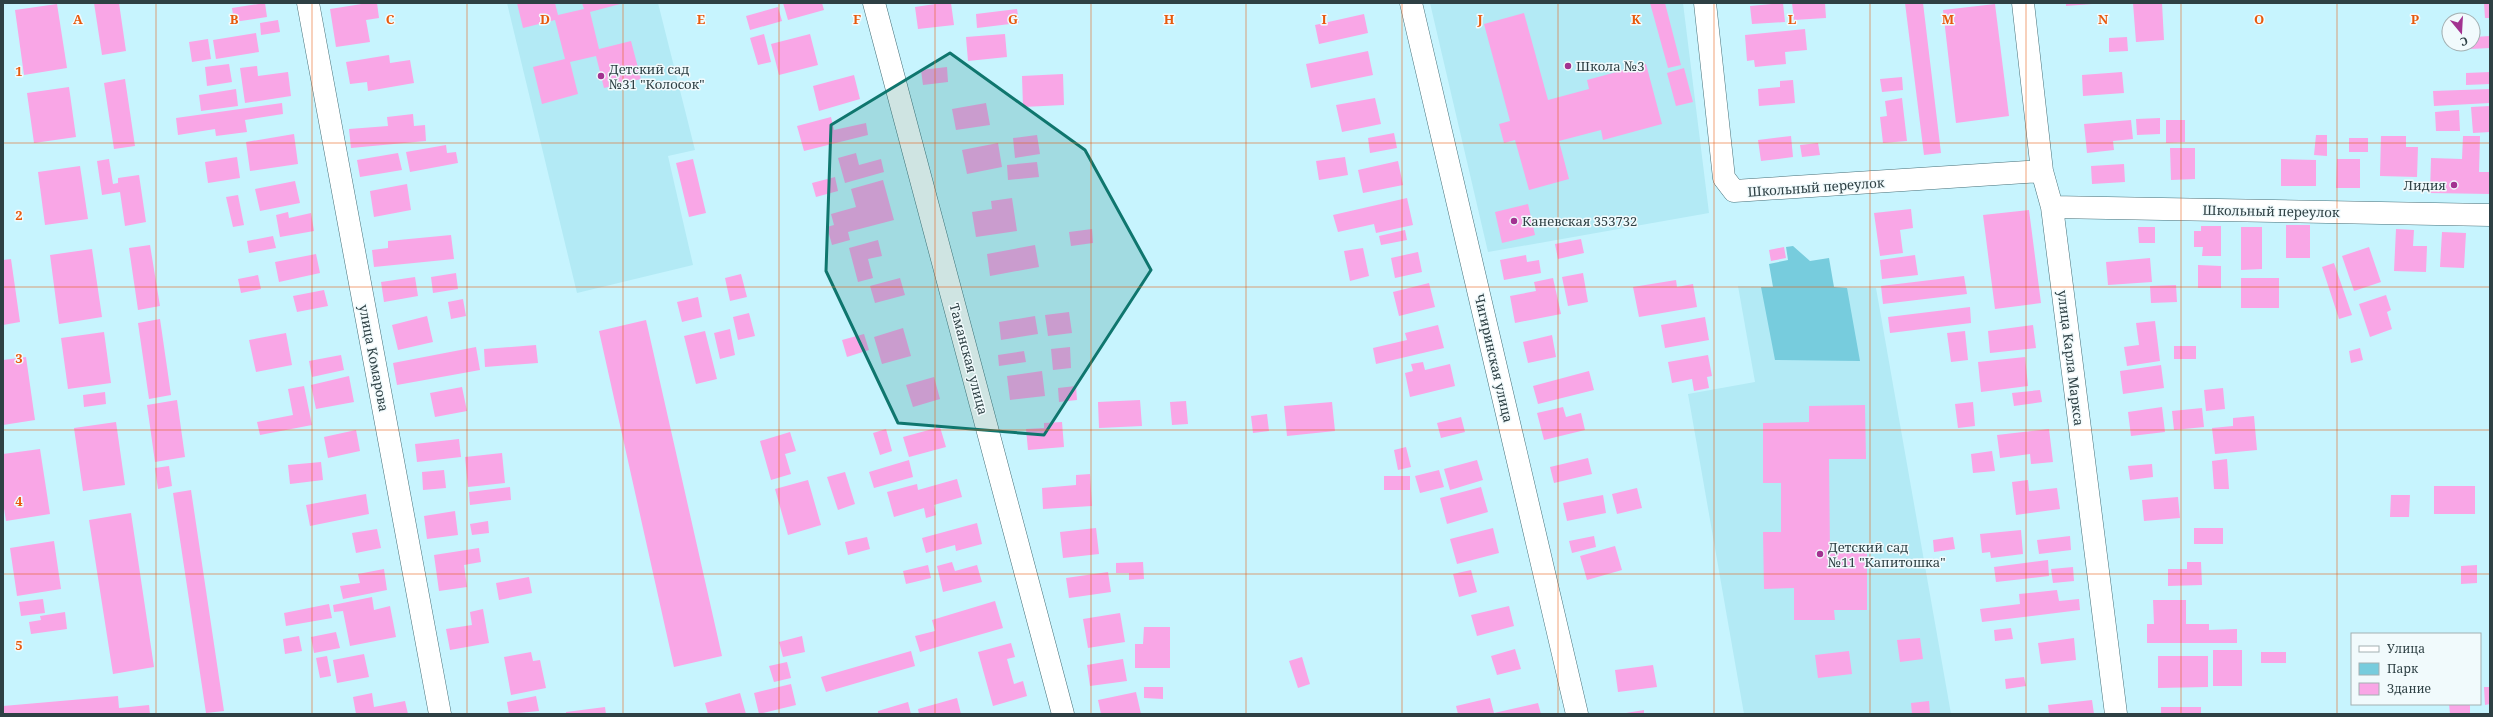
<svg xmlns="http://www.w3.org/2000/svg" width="2493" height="717" font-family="'Noto Serif',serif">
  <rect width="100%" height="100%" fill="#c7f4fe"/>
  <path fill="#b3eaf5" d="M507,3h151l37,147 -27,6 25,109 -116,28z
    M1430,3h253l26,210 -221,39z
    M1738,286l138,2 75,426h-207l-56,-320 67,-12z"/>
  <path fill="#7cd" d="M1793,246l17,15 19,-3 5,29 13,1 13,73 -85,-1 -14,-73h12l-4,-23 19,-4 -2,-13z"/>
  <path fill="#f9a6e6" d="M94,3h25l7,48 -24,4z
    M265,3l2,14 -33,5 -2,-14z
    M368,3h9l2,15 -13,2 4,22 -34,5 -6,-38z
    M517,3h38l3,12 26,-6 -2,-6h42l-34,9 9,37 32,-8 10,38 -37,9 -8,-32 -26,6 8,32 -36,10 -9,-37 32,-8 -10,-39 -32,8z
    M783,3h39l2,7 -36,10z
    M942,3h9l3,22 -36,4 -3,-22z
    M1650,3h15l16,62 -13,3z
    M1783,3l2,19 -33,2 -2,-18z
    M1792,3h33l1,15 -32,2z
    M1905,3h18l18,150 -17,2z
    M2066,3h26v1l-26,2z
    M2133,3h29l2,37 -28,2z
    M2484,3h6v15h-5z
    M57,4l10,64 -43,7 -9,-65z
    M1995,4l14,112 -53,7 -13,-113z
    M778,7l4,14 -32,9 -4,-14z
    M1017,9l2,14 -42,5 -1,-14z
    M1524,13l24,87 41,-11 -2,-9 59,-16 16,60 -59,16 -2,-10 -42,11 10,38 -40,11 -14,-50 -11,3 -5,-19 11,-3 -26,-97z
    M1364,14l4,19 -49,11 -4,-19z
    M278,20l2,12 -19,3 -1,-12z
    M1805,29l2,21 -22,2 1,12 -31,3 -1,-7 -7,1 -2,-26z
    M256,33l3,19 -43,7 -3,-19z
    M764,34l7,28 -13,3 -8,-27z
    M810,34l8,31 -39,10 -8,-31z
    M1005,34l2,23 -39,4 -2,-24z
    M2490,36v12l-20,1 3,-12z
    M2127,37l1,14 -19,1v-14z
    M208,39l3,20 -19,3 -3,-20z
    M1368,51l5,24 -62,13 -5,-24z
    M389,55l1,8 20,-3 4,23 -46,8 -1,-9 -17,2 -4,-22z
    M229,64l3,18 -25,4 -2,-19z
    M257,66l1,10 30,-4 3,24 -46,7 -5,-35z
    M947,67l1,15 -25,3 -2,-15z
    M1684,68l9,34 -17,4 -9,-33z
    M2122,72l2,21 -41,3 -1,-21z
    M2490,72v12l-24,1v-12z
    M1063,74l1,31 -41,2 -1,-31z
    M854,75l6,24 -41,12 -6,-25z
    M1902,77l1,13 -21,2 -2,-13z
    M125,79l10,67 -21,3 -10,-66z
    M1793,80l2,23 -36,3 -1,-17 22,-2v-6z
    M69,87l7,50 -42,6 -7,-50z
    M236,89l2,17 -37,5 -2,-16z
    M2490,89v14l-56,3 -1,-15z
    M1375,98l6,26 -39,8 -6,-27z
    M1902,98l5,43 -24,2 -3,-26 7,-1 -2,-15z
    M282,103l1,11 -38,6 2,12 -31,4 -1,-7 -37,6 -2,-17z
    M986,103l4,22 -34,5 -4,-21z
    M2490,106v26l-17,1 -2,-26z
    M2459,110l1,21h-24l-1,-19z
    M413,114l1,12 11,-1 1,16 -75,7 -2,-19 39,-3 -1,-9z
    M831,117l3,13 32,-7 2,12 -64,16 -7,-25z
    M2160,118v16l-23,1 -1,-16z
    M2131,120l2,19 -20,2 1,9 -27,3 -3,-29z
    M2166,120h19v22l-19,1z
    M1394,133l3,15 -27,5 -2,-15z
    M294,134l4,30 -48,7 -4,-29z
    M1037,135l3,19 -25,4 -2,-20z
    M2316,135h11v21l-13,-1z
    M1791,136l2,21 -32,4 -3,-21z
    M2381,136h25v11h12l-1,30 -37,-1z
    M2463,136h17l-1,36h11v22l-60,-1 1,-35 31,1z
    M2349,138h19v14h-19z
    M998,143l4,24 -35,7 -5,-24z
    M1818,143l2,12 -18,2 -2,-12z
    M446,145l1,8 9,-1 2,11 -48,9 -4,-20z
    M2170,148h25v31l-24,1z
    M398,153l4,17 -42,7 -3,-17z
    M856,153l3,12 22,-6 3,13 -39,11 -7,-25z
    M237,157l3,21 -32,5 -3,-21z
    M1345,157l3,18 -29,5 -3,-19z
    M109,159l4,25 5,-1v-5l21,-3 7,47 -21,4 -5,-34 -18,3 -5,-34z
    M693,159l13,54 -17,4 -13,-54z
    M2281,159l35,1v26h-35z
    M2337,159h23v29h-24z
    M1398,161l5,24 -40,8 -5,-23z
    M1037,162l2,15 -31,3 -1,-15z
    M2124,164l1,18 -33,2 -1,-18z
    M80,166l8,53 -43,6 -7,-53z
    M835,177l3,14 -22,6 -4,-14z
    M883,180l11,40 -46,12 2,8 -18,5 -5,-18 7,-2 -3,-11 25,-7 -5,-18z
    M295,181l5,22 -40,8 -5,-22z
    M407,184l4,26 -37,7 -4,-26z
    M238,195l6,30 -11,2 -7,-30z
    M1012,198l5,33 -41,6 -4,-25 20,-3 -1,-8z
    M1407,198l6,27 -37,8 -2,-9 -36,8 -5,-17z
    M1528,204l7,31 -33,8 -7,-31z
    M1911,209l2,19 -13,2 3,23 -23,3 -6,-43z
    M2029,210l12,93 -46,6 -12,-94z
    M288,212l1,6 22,-5 3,18 -34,6 -4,-22z
    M2286,225h24v33h-24z
    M2201,226h20v30h-19l1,-9h-9v-16h7z
    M2138,227h17v16h-16z
    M2241,227h21v42l-21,1z
    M1092,229l1,14 -22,3 -2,-14z
    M2396,229l18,1 -1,16h14l-1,26 -32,-1z
    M1405,230l2,10 -26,5 -2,-9z
    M2442,232l24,1 -2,35 -24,-1z
    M451,235l3,24 -80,8 -2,-17 16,-2v-7z
    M273,236l3,12 -27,5 -2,-12z
    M1581,239l3,14 -26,6 -3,-15z
    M878,240l4,16 -14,3 5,19 -15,4 -9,-34z
    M150,245l10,61 -22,4 -9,-62z
    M1035,245l4,22 -49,9 -3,-22z
    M1784,247l2,11 -15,3 -2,-11z
    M2369,247l12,35 -27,9 -12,-35z
    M1363,248l6,28 -19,5 -6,-30z
    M92,249l10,68 -43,7 -9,-69z
    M1418,252l4,20 -27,6 -4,-20z
    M316,254l4,19 -41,9 -4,-20z
    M1526,255l1,7 12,-2 2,13 -37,7 -4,-20z
    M1915,255l3,20 -36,4 -2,-19z
    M2150,258l2,24 -44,3 -2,-23z
    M11,259l9,63 -17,3v-65z
    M2334,263l18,52 -13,4 -17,-52z
    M2198,265l23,1v22h-23z
    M456,273l2,16 -25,4 -2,-16z
    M1583,273l5,29 -20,4 -6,-29z
    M741,274l6,23 -17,4 -5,-23z
    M258,275l3,14 -20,4 -3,-14z
    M1964,276l3,18 -84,10 -2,-18z
    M415,277l3,19 -34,6 -3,-20z
    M900,278l5,17 -30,8 -5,-17z
    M1553,278l8,36 -46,9 -5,-27 26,-5 -2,-9z
    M2241,278h38v30h-38z
    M1676,280l1,7 16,-3 4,23 -58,10 -6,-30z
    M1429,283l6,24 -36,9 -6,-24z
    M2176,285l1,17 -26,1 -1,-17z
    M324,290l4,16 -31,6 -4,-16z
    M2386,295l5,15 -4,2 5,17 -22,8 -11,-33z
    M698,297l4,20 -20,5 -5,-20z
    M463,299l3,17 -15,3 -3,-17z
    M1970,307l1,16 -81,10 -2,-16z
    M1069,312l3,21 -24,3 -3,-21z
    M749,313l6,23 -17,4 -5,-23z
    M427,316l6,26 -35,8 -6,-25z
    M1035,316l3,18 -37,6 -2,-18z
    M1705,317l4,23 -44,8 -4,-23z
    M160,319l11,76 -22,4 -11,-76z
    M646,320l76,336 -48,11 -75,-336z
    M2155,321l5,40 -33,5 -3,-19 15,-2 -3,-22z
    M1438,325l6,23 -68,16 -3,-16 34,-8 -2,-7z
    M2033,325l3,23 -46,5 -2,-22z
    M903,328l8,28 -29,8 -8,-27z
    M730,329l5,26 -15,4 -6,-26z
    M705,331l12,48 -21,5 -12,-48z
    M1965,331l3,29 -17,2 -4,-29z
    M104,332l7,51 -43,6 -7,-51z
    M286,333l6,32 -36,7 -7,-32z
    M864,334l5,16 -22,7 -5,-17z
    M1552,335l4,22 -28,6 -5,-21z
    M536,345l2,18 -53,4 -1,-18z
    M2174,346h22v13h-22z
    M476,347l4,23 -83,15 -4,-22z
    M1070,347l1,21 -18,2 -2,-21z
    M2360,348l3,12 -12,3 -2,-12z
    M1024,351l2,11 -27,4 -1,-11z
    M341,355l3,15 -32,7 -3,-16z
    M1708,355l4,21 -5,1 2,11 -15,3 -2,-12 -20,4 -4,-21z
    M26,357l9,63 -32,5v-65z
    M2025,357l3,29 -47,6 -3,-30z
    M1423,362l2,8 25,-6 5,22 -45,11 -5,-24 8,-2 -2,-7z
    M2161,365l3,23 -41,6 -3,-23z
    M1042,371l3,25 -35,4 -3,-24z
    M1589,371l5,19 -56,14 -5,-18z
    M349,376l5,26 -38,7 -5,-24z
    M934,377l6,22 -27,8 -7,-22z
    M304,386l8,39 -52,10 -3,-13 36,-7 -5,-26z
    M1076,386l1,14 -18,2 -1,-14z
    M462,387l5,24 -32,6 -5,-24z
    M2223,388l2,21 -19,2 -2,-21z
    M2040,390l2,12 -28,4 -2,-13z
    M105,392l1,12 -22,3 -1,-12z
    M177,400l8,57 -30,5 -8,-57z
    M1140,400l2,26 -43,2 -1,-26z
    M1186,401l2,23 -16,1 -2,-23z
    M1332,402l3,29 -48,5 -3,-30z
    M1973,402l2,24 -17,2 -3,-24z
    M1865,405l1,54h-37l1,94h37v57h-33l1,10h-41v-32l-30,1 -1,-57h18v-49h-18v-60l46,-1v-16z
    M1563,407l3,10 15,-4 4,17 -41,10 -7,-27z
    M2162,407l3,25 -34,4 -3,-24z
    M2202,408l2,19 -30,3 -2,-19z
    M1267,414l2,17 -16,2 -2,-17z
    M2254,416l3,34 -42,4 -3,-26 21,-2v-8z
    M1461,417l4,15 -24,6 -4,-15z
    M116,422l9,63 -42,6 -9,-63z
    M1062,422l2,25 -36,3 -2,-21 18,-1v-5z
    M940,427l6,20 -37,10 -6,-20z
    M886,429l6,22 -12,4 -7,-22z
    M2049,429l4,33 -22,2 -1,-10 -30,4 -3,-23z
    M356,430l4,21 -32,7 -4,-21z
    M790,432l6,19 -11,3 6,20 -20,6 -11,-39z
    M459,439l2,18 -44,5 -2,-18z
    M1406,447l5,20 -13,3 -4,-20z
    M40,449l10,65 -44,7 -3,-19v-48z
    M1992,451l3,20 -22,2 -2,-19z
    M502,453l3,30 -37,4 -3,-30z
    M1588,458l4,16 -38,9 -4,-16z
    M2227,459l2,30h-15l-2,-28z
    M909,460l4,17 -39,11 -5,-16z
    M1477,460l6,20 -33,10 -6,-21z
    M321,462l2,18 -33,4 -2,-19z
    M2152,464l1,13 -23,3 -2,-14z
    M169,466l3,20 -14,3 -3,-21z
    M444,470l2,18 -23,2 -1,-18z
    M1439,470l5,17 -24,6 -5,-17z
    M845,472l10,32 -17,6 -11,-33z
    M1090,474l2,32 -49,3 -1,-21 34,-3v-10z
    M1384,476h26v14h-26z
    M957,479l5,18 -28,8 2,10 -10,3 -2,-10 -30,9 -7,-25 30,-8 1,6z
    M808,480l13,45 -33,10 -13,-46z
    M2028,480l1,11 28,-3 3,21 -44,6 -4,-33z
    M2434,486h41v28h-41z
    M510,487l1,13 -41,5 -1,-13z
    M1481,487l7,25 -41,12 -7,-26z
    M1637,488l5,20 -25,6 -5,-20z
    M191,490l33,221 -18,2 -33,-220z
    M366,494l3,20 -59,12 -4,-21z
    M1603,495l3,18 -39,8 -4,-18z
    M2391,495h19l-1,22h-19z
    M2178,497l2,21 -36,3 -2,-21z
    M455,511l3,24 -31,4 -3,-23z
    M131,513l23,154 -41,7 -24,-154z
    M488,521l1,12 -17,2 -2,-11z
    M977,523l5,21 -26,7 -1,-6 -29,8 -4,-15z
    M1096,528l3,26 -36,4 -3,-26z
    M1493,528l6,25 -42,11 -7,-25z
    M2194,528h29v16h-29z
    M377,529l4,19 -25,5 -4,-20z
    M2021,530l2,24 -32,4 -1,-6 -8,1 -2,-19z
    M1594,536l2,11 -24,6 -3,-12z
    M2070,536l1,14 -32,4 -2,-14z
    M867,537l3,12 -22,6 -3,-13z
    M1953,537l2,12 -21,3 -1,-12z
    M54,541l7,48 -44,7 -7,-48z
    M1615,546l7,24 -35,10 -7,-24z
    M479,548l2,14 -17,3 3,22 -28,4 -5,-36z
    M2048,560l1,16 -53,6 -2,-15z
    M952,562l3,9 22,-6 5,17 -39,10 -6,-26z
    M1143,562l1,17 -15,1v-7h-13v-10z
    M2187,562h14l1,23 -34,1v-17h19z
    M928,565l3,13 -25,6 -3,-13z
    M2477,565v18l-16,1v-18z
    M2073,567l1,14 -21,2 -2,-14z
    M384,569l3,21 -44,9 -3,-13 20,-3 -2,-9z
    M1471,570l6,22 -18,5 -6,-23z
    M1108,572l3,20 -42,6 -3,-20z
    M529,577l3,16 -33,7 -3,-17z
    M2057,590l2,11 20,-2 1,11 -98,12 -2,-13 40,-5 -1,-10z
    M372,597l2,13 16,-4 6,31 -46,9 -7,-35 -9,1 -1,-7z
    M43,599l2,14 -24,3 -2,-14z
    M2153,600h33v24h23v6l28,-1v14h-90v-19h7z
    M995,601l8,27 -83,24 -5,-16 20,-5 -3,-11z
    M329,604l3,14 -46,8 -2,-13z
    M1509,606l5,20 -37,10 -6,-21z
    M483,609l6,34 -39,7 -4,-21 26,-4 -2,-13z
    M65,612l2,17 -36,5 -2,-12 12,-2 -1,-4z
    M1120,613l5,29 -37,6 -5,-29z
    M1144,627h26v41h-35v-24h8z
    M2011,628l2,11 -18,2 -1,-11z
    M336,632l4,16 -26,5 -3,-16z
    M299,636l3,15 -17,3 -2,-15z
    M802,636l3,16 -22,5 -4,-15z
    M1920,638l3,21 -23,3 -3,-22z
    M2074,638l2,22 -35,4 -3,-21z
    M1011,643l4,14 -8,2 7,25 9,-3 4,15 -34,10 -15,-54z
    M1515,649l6,20 -24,6 -6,-19z
    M2213,650h29v36h-29z
    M911,651l4,15 -89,26 -5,-15z
    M1849,651l3,23 -34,4 -3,-23z
    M531,652l2,9 7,-1 6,28 -35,7 -7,-38z
    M2261,652h25v11h-25z
    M364,654l5,23 -32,6 -4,-23z
    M327,656l4,20 -11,2 -4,-20z
    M2158,656h50v31l-50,1z
    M1302,657l8,27 -12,4 -9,-27z
    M1123,659l4,22 -37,5 -3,-21z
    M787,662l4,16 -17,4 -5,-16z
    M1653,665l4,22 -39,5 -3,-22z
    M2024,677l2,9 -20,3 -1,-10z
    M791,684l5,21 -37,9 -5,-21z
    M1144,687h19v12l-19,-1z
    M2484,687h6v17l-5,1z
    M1136,692l5,22h-40l-3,-14z
    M372,693l2,14 31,-6 3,13h-52l-3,-17z
    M740,693l6,21h-38l-3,-11z
    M118,696l1,12 30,-3 1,9h-147v-8z
    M536,696l3,15 -30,3 -2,-12z
    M957,698l4,16h-42l-1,-5z
    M1490,698l4,15 44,-10 3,11h-83l-2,-8z
    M2092,700l2,14h-45l-1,-9z
    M1929,701l1,13h-18l-1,-11z
    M908,702l3,12h-33v-3z
    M2449,704h21v10h-20z
    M605,707l1,7h-40v-2z
    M2161,707h40v7h-40z
    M1644,710v4h-18v-1z"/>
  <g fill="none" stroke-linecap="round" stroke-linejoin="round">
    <g stroke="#477079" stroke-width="23">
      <path id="minor" d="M308,3l132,711
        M874,3l189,711
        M1411,3l166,711
        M1705,3l19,175 10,13 308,-20
        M2023,3l19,168 10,36 64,507
        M2052,207l438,8"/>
    </g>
    <use href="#minor" stroke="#fff" stroke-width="22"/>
  </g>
  <path fill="#0f766e" fill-opacity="0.2" stroke="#0f766e" stroke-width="3" stroke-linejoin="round" d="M950,53l135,97 66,120 -107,165 -146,-12 -72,-152 5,-146z"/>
  <path fill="none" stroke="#e8590c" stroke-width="1" stroke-opacity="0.55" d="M156,3v711M312,3v711M467,3v711M623,3v711M779,3v711M935,3v711M1091,3v711M1246,3v711M1402,3v711M1558,3v711M1714,3v711M1870,3v711M2026,3v711M2181,3v711M2337,3v711M3,143h2487M3,287h2487M3,430h2487M3,574h2487"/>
  <g fill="#a23290" stroke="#f1fafc" stroke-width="1.5">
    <circle cx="1568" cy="66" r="4"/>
    <circle cx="601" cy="76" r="4"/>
    <circle cx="2454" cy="185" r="4"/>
    <circle cx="1514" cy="221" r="4"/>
    <circle cx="1820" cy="554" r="4"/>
  </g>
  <g text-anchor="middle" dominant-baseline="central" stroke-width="3" stroke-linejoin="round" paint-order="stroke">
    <g font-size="13" fill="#2e4044" stroke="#f1fafc" text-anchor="start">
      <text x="1576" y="66">Школа №3</text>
      <text x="609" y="69">Детский сад<tspan x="609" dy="15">№31 "Колосок"</tspan></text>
      <text x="2446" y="185" text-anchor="end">Лидия</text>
      <text x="1522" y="221">Каневская 353732</text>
      <text x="1828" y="547">Детский сад<tspan x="1828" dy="15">№11 "Капитошка"</tspan></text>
    </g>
    <g font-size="13" fill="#2e4044" stroke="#f1fafc">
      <text transform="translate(1816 187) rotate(-4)">Школьный переулок</text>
      <text transform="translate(2271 211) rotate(1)">Школьный переулок</text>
      <text transform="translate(374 358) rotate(79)">улица Комарова</text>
      <text transform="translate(1494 358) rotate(77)">Чигиринская улица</text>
      <text transform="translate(2071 358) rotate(83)">улица Карла Маркса</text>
      <text transform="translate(969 359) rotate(75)">Таманская улица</text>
    </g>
  </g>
  <g font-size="13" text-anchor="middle" font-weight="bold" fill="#e8590c" stroke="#f1fafc" stroke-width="3" stroke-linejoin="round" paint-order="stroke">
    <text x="78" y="24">A</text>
    <text x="234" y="24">B</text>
    <text x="390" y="24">C</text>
    <text x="545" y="24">D</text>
    <text x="701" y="24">E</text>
    <text x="857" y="24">F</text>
    <text x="1013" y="24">G</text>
    <text x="1169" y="24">H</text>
    <text x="1324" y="24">I</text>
    <text x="1480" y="24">J</text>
    <text x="1636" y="24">K</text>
    <text x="1792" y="24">L</text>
    <text x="1948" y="24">M</text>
    <text x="2103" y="24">N</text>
    <text x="2259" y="24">O</text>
    <text x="2415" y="24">P</text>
    <text x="19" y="76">1</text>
    <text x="19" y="220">2</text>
    <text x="19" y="363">3</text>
    <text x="19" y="506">4</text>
    <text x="19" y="650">5</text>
  </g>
  <rect width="2493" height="717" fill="none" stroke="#2e4044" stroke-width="8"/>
  <rect x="2351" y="633" width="130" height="72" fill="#f1fafc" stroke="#a3b0b2"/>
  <rect x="2359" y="646" width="20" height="6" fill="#ffffff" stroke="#a3b0b2"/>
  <text x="2387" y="653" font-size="12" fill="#2e4044">Улица</text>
  <rect x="2359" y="663" width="20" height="12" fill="#77ccdd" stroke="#a3b0b2"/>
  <text x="2387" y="673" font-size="12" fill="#2e4044">Парк</text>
  <rect x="2359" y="683" width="20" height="12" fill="#f9a6e6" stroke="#a3b0b2"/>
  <text x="2387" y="693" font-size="12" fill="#2e4044">Здание</text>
  <g transform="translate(2461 32) rotate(162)"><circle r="19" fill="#f1fafc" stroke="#a3b0b2"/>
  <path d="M0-3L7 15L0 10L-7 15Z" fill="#a23290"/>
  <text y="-6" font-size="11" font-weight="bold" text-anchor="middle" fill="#2e4044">С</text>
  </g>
</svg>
